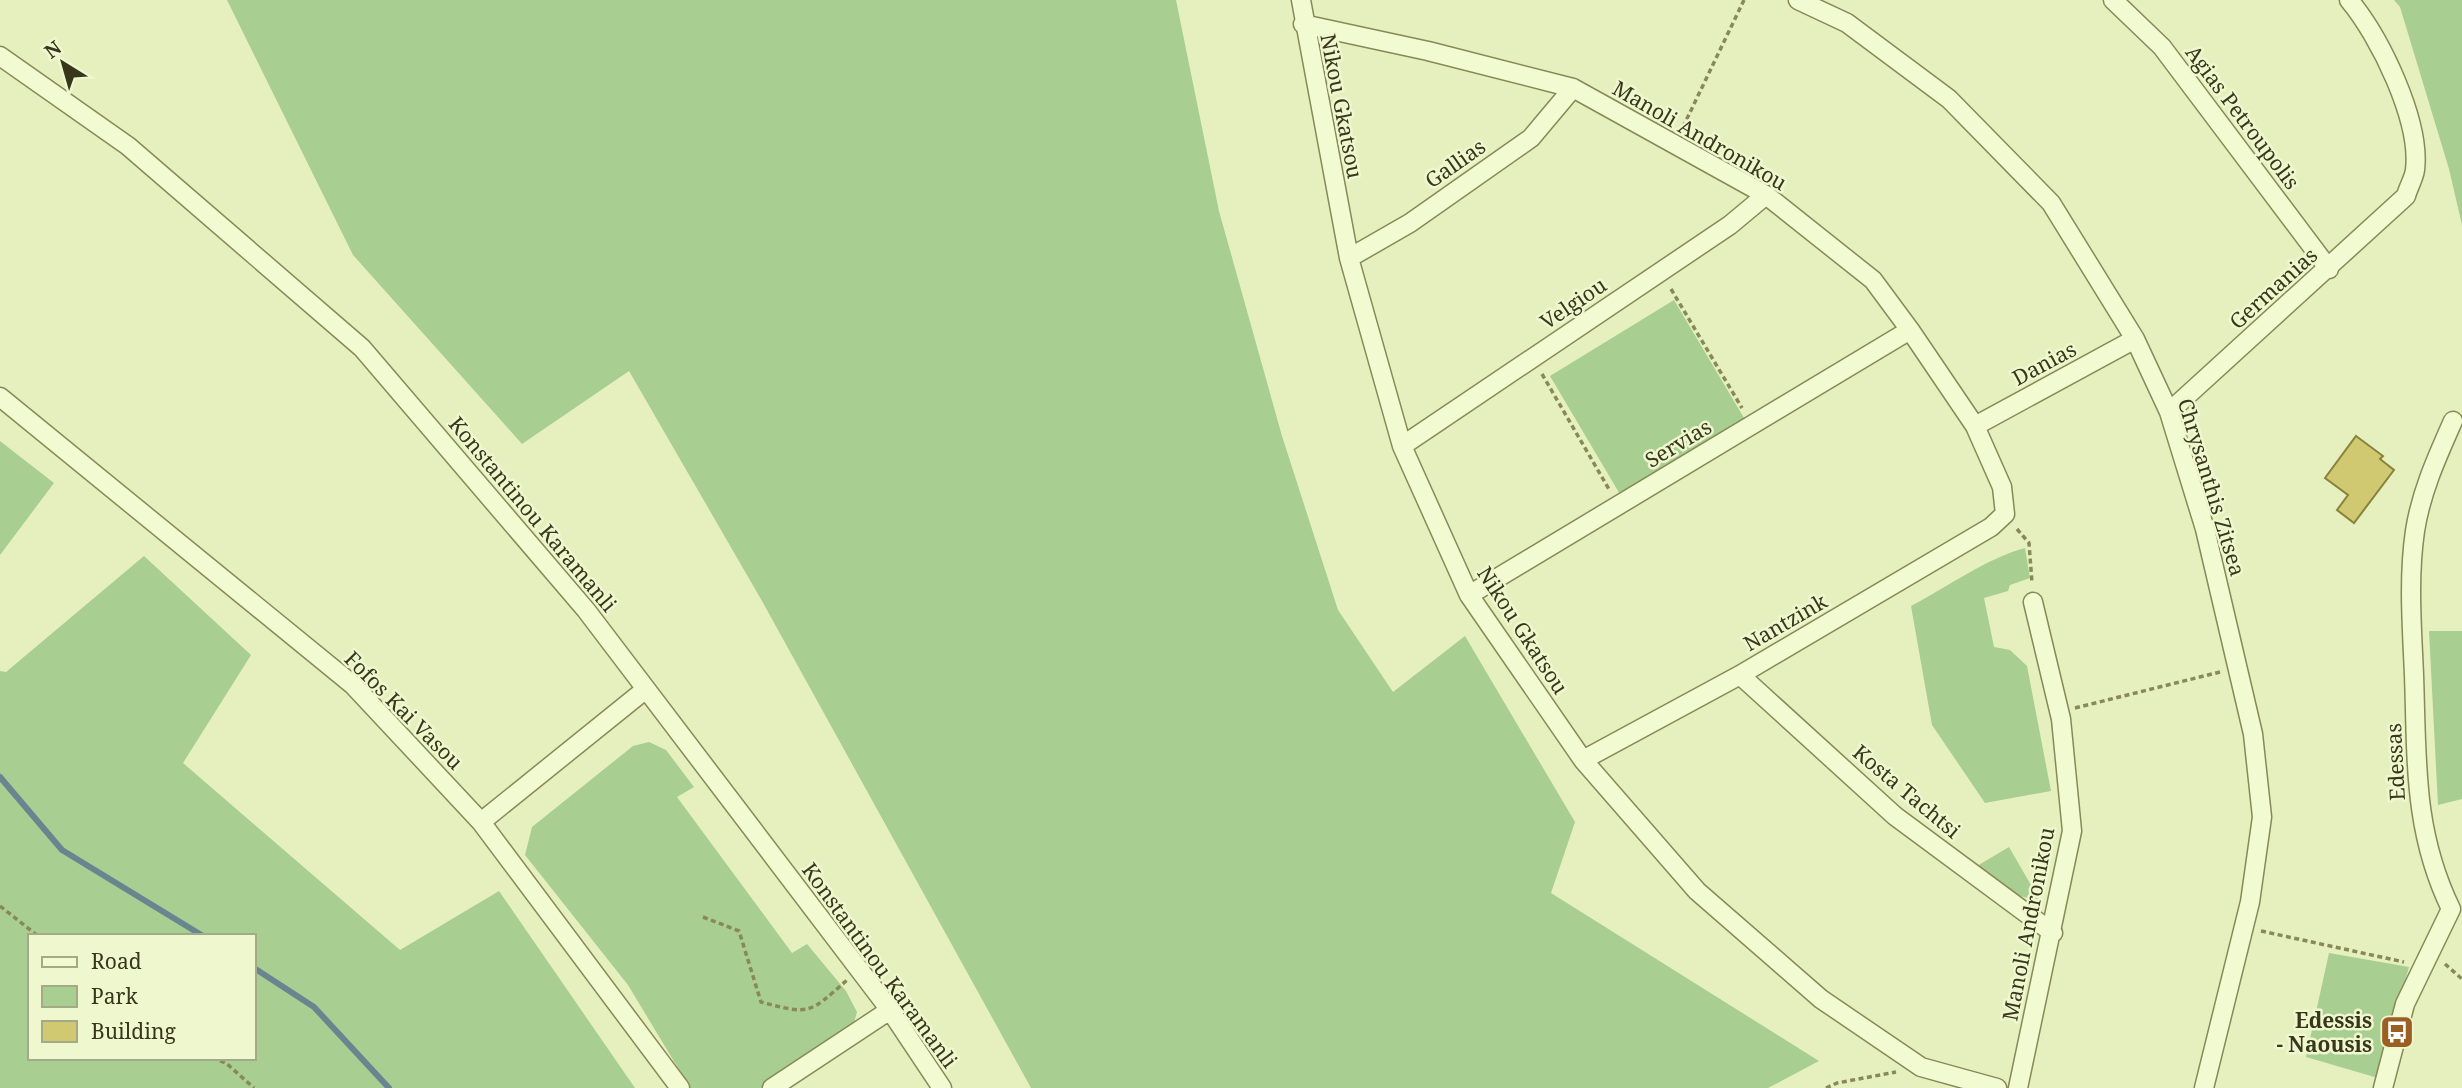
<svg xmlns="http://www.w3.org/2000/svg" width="2462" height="1088" font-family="'Noto Serif',serif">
  <rect width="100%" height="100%" fill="#e5f0be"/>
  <path fill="#a8ce92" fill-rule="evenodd" d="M227,0h949l43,211 63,225 56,174 55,82 72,-56 110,186 -24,71 268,168 -51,27h-737l-269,-487 -133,-230 -107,73 -169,-189z
    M2394,0h68v225l-13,-56 -49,-162z
    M1674,300l73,123 -126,73 -71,-120z
    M0,441l54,42 -54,72z
    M2025,548l5,30 -20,7 -2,6 -24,7 10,49 16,3 17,16 24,125 -66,12 -53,-78 -21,-119c38,-20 74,-47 114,-58z
    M144,556l107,99 -68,108 217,187 99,-59 136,197h-635v-417l6,1zM30,936h224v122h-224z
    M2429,631h33v168l-24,6z
    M649,742l17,8 28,37 -17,10 115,156 15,-9 39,47 11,21 -5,18 -89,58h-73l-62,-103 -103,-130 7,-28 101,-81z
    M2009,847l30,52c-27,0 -42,-17 -62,-33z
    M2329,953l80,14 -31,111 -72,-21z"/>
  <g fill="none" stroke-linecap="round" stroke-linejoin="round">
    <path stroke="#69858f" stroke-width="6" d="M0,777l62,73 141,86
      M254,968l60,39 75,81"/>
  </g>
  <path fill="#d0c972" stroke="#89823a" stroke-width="2" d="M2356,436l27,20 -3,3 14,11 -40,53 -17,-13 11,-15 -23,-17z"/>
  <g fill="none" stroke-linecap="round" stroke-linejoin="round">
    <g stroke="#878956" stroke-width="21">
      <path id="minor" d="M1301,0l48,258 53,188 67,149 114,165 114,131 124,108 100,68 76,21
        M1798,0l49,23 102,76 102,104 84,136 34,73 36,117 48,205 9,83 -12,85 -46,186
        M2113,0l49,47 167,222
        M1303,24l125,27 145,37 193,107 107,85 37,50 65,96 27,61 3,27 -14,13 -251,148 -157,85
        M0,56l128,90 234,202 224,262 304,400 52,78
        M1349,258l61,-35 121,-85 42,-50
        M0,397l353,288 128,137 199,266
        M2169,412l237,-216c2,-8 8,-18 9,-26 6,-49 -35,-133 -66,-170
        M1975,426l160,-87
        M1402,446l328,-221 36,-30
        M1469,595l441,-265
        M1740,675l155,141 158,117
        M481,822l165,-133
        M2451,909c-38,-78 -34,-149 -37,-234 -2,-47 -6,-97 1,-144 6,-39 22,-74 38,-110
        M772,1088l118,-78
        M2018,1088l54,-257 -11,-112 -28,-117
        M2383,1088l22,-84 46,-95"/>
    </g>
    <path stroke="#878956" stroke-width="3.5" stroke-dasharray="5 3.5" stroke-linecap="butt" d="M1683,127l61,-127
      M1671,289l71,119
      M1542,374l68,117
      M2017,529l12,14 3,40
      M2075,708l145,-36
      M0,906l38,30
      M703,917l36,14 22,71c49,13 48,12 86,-22
      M2261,931l143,31
      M2445,964l17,15
      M212,1058l14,5 28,25
      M1826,1088l11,-5 59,-11"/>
    <use href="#minor" stroke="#f2fad1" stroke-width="18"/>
  </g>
  <defs>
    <g id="bus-square" transform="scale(1.75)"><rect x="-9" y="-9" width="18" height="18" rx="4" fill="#9b5f23" stroke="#eef7ce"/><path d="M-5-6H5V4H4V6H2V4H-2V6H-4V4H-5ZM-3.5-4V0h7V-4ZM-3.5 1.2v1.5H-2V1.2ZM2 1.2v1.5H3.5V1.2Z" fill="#fff"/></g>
  </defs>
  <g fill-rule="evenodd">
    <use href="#bus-square" x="2397" y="1032"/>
  </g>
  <g text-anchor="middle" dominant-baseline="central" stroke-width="5" stroke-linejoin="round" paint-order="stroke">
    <g font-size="21" fill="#38371b" stroke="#eef7ce">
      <text transform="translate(1342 106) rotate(79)">Nikou Gkatsou</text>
      <text transform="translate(2243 117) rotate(53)">Agias Petroupolis</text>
      <text transform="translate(1700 135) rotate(30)">Manoli Andronikou</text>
      <text transform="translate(1455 163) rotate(-35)">Gallias</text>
      <text transform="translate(2273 288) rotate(-42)">Germanias</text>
      <text transform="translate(1573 303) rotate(-34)">Velgiou</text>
      <text transform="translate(2044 363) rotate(-28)">Danias</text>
      <text transform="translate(1678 443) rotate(-31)">Servias</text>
      <text transform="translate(2212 487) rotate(73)">Chrysanthis Zitsea</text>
      <text transform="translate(533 514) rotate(50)">Konstantinou Karamanli</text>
      <text transform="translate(1785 622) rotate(-30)">Nantzink</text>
      <text transform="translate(1523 630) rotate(57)">Nikou Gkatsou</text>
      <text transform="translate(404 710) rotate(45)">Fofos Kai Vasou</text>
      <text transform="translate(2395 762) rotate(-93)">Edessas</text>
      <text transform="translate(1907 791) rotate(40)">Kosta Tachtsi</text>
      <text transform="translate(2028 924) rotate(-79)">Manoli Andronikou</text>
      <text transform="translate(880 965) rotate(54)">Konstantinou Karamanli</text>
    </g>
    <g font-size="21" font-weight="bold" fill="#38371b" stroke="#eef7ce" text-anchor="end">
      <text x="2372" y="1020">Edessis<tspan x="2372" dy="24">- Naousis</tspan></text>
    </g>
  </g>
  <rect x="28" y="934" width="228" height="126" fill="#eef7ce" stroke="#a5aa86" stroke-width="2"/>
  <rect x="42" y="957" width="35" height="10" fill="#f2fad1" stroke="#a5aa86" stroke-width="2"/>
  <text x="91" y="969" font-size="21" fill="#38371b">Road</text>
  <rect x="42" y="986" width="35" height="21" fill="#a8ce92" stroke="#a5aa86" stroke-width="2"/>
  <text x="91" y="1004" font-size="21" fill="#38371b">Park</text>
  <rect x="42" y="1021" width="35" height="21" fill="#d0c972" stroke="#a5aa86" stroke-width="2"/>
  <text x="91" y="1039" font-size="21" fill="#38371b">Building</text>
  <g transform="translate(63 63) rotate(323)" stroke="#eef7ce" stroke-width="5" paint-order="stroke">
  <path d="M0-5L12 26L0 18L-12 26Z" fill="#38371b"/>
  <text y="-10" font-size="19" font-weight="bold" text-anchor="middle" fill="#38371b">N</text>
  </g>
</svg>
